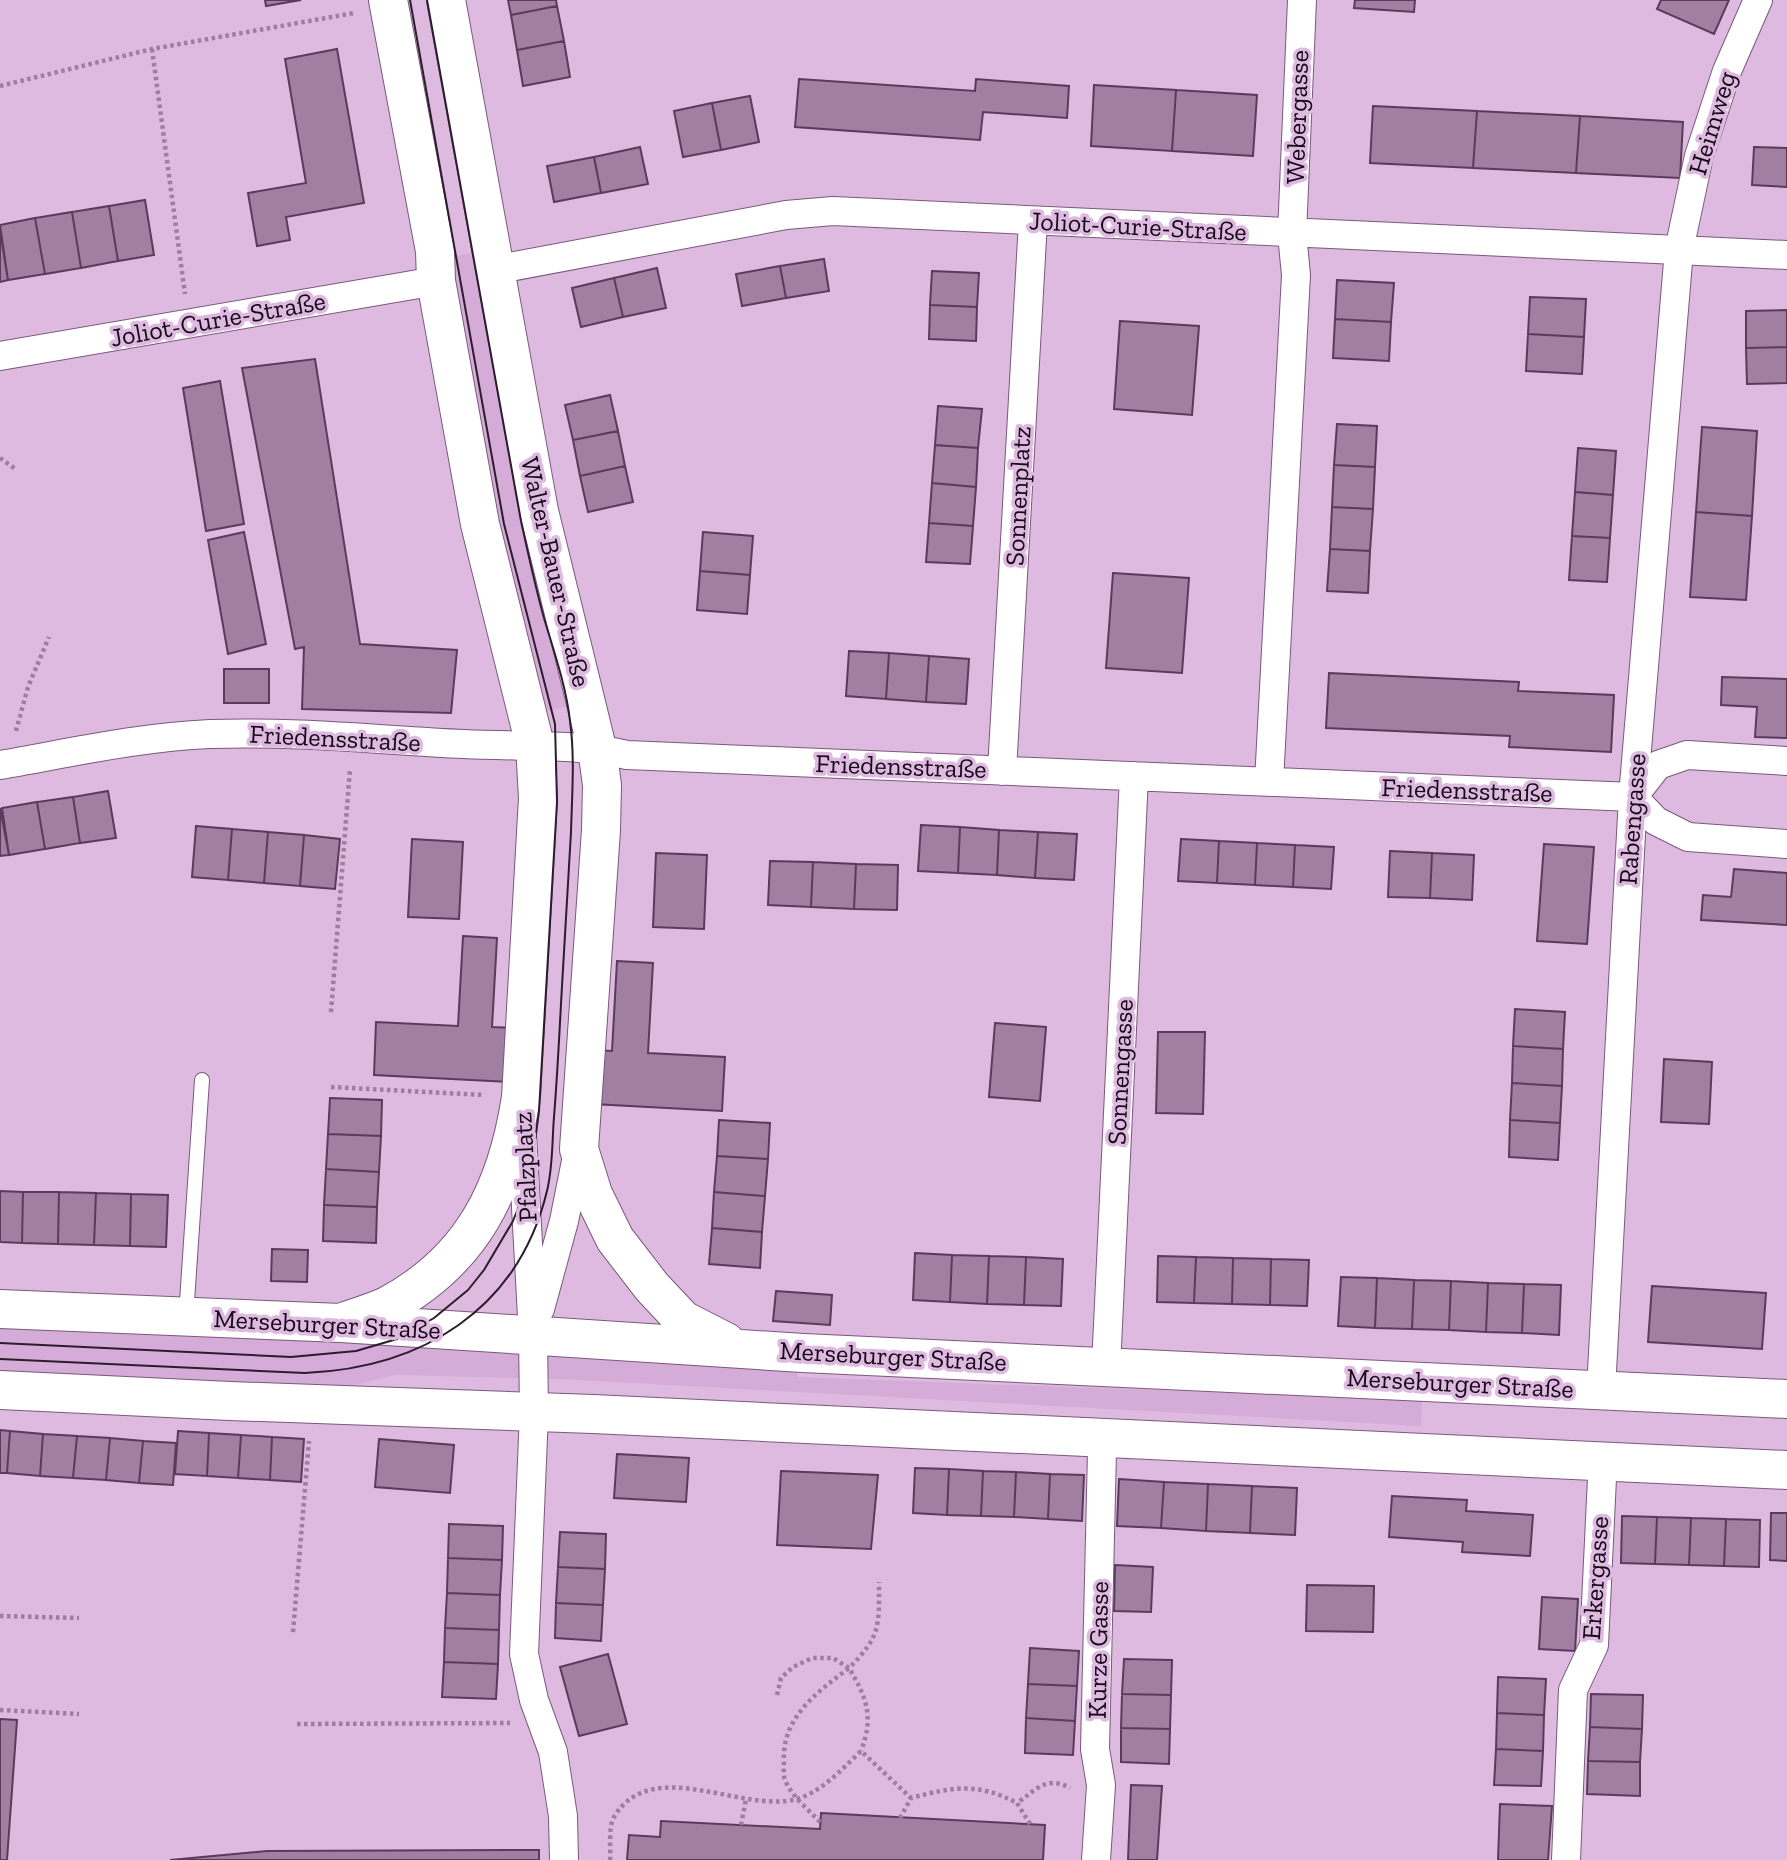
<svg xmlns="http://www.w3.org/2000/svg" width="1787" height="1860" font-family="'Zilla Slab',serif">
  <rect width="100%" height="100%" fill="#debae0"/>
  <path fill="#d5abd7" d="M482,251l96,453 -39,9 -40,-166 -53,-289z
    M0,1324l797,39v14l625,23 -1,26 -861,-47 -165,-4 -57,14 -338,-17z"/>
  <path fill="#a17fa3" stroke="#5a3b5c" stroke-width="2" d="M265,0h36l-35,6z
    M508,0h48l1,6 -46,9z
    M1355,0h60l-1,12 -60,-4z
    M1661,0h68l-15,34 -57,-25z
    M557,6l7,35 -47,9 -6,-35z
    M564,41l6,36 -47,9 -6,-36z
    M337,49l27,154 -78,14 4,23 -33,6 -9,-53 58,-10 -21,-124z
    M799,79l176,12 1,-12 93,7 -2,32 -84,-6 -3,28 -185,-13z
    M1094,85l82,5 -4,61 -81,-5z
    M1176,90l81,5 -4,61 -81,-5z
    M750,96l9,46 -38,8 -9,-47z
    M712,103l9,47 -38,7 -9,-46z
    M1373,106l104,5 -4,57 -103,-5z
    M1477,111l103,5 -4,57 -103,-5z
    M1580,116l103,6 -3,56 -104,-5z
    M640,147l8,37 -47,9 -7,-36z
    M1754,147l33,1v39l-35,-2z
    M594,157l7,36 -47,9 -7,-36z
    M145,200l9,55 -36,6 -9,-55z
    M109,206l9,55 -37,7 -9,-56z
    M72,212l9,56 -36,6 -10,-56z
    M35,218l10,56 -37,6 -8,-55z
    M0,231l8,49 -8,2z
    M824,259l5,32 -43,7 -6,-32z
    M780,266l6,32 -44,8 -6,-32z
    M657,268l9,40 -43,9 -9,-39z
    M932,271l47,2 -2,34 -47,-2z
    M614,278l9,39 -42,10 -9,-39z
    M1337,280l57,3 -3,39 -56,-3z
    M1530,297l56,2 -2,38 -56,-3z
    M930,305l47,2 -1,34 -47,-2z
    M1787,310v37l-41,1v-37z
    M1335,319l56,3 -2,39 -56,-3z
    M1120,321l79,5 -7,89 -78,-6z
    M1528,334l56,3 -2,37 -56,-3z
    M1787,347v36l-40,1 -1,-36z
    M315,359l45,285 97,6 -6,63 -149,-4 2,-62 -9,2 -53,-281z
    M220,381l24,143 -38,7 -23,-143z
    M610,395l8,36 -45,9 -8,-35z
    M938,406l44,3 -4,39 -43,-3z
    M1337,424l40,2 -2,41 -41,-2z
    M1702,427l55,4 -5,85 -56,-4z
    M618,431l7,35 -45,10 -7,-36z
    M935,445l43,3 -2,39 -44,-4z
    M1578,448l38,3 -3,44 -38,-3z
    M1334,465l41,2 -2,42 -41,-2z
    M625,466l8,36 -45,10 -8,-36z
    M932,483l44,4 -3,39 -44,-3z
    M1575,492l38,3 -3,43 -38,-2z
    M1332,507l41,2 -3,42 -40,-2z
    M1696,512l56,4 -6,84 -56,-3z
    M929,523l44,3 -3,38 -44,-2z
    M244,532l22,112 -38,10 -20,-114z
    M703,532l50,4 -3,39 -50,-4z
    M1572,536l38,2 -3,44 -38,-2z
    M1330,549l40,2 -2,42 -41,-2z
    M700,571l50,4 -3,39 -50,-4z
    M1113,573l76,5 -7,95 -76,-5z
    M849,651l40,2 -3,46 -40,-3z
    M889,653l40,3 -3,46 -40,-3z
    M929,656l40,3 -3,45 -40,-2z
    M224,669h45v34h-45z
    M1329,673l190,9 -1,9 96,4 -3,57 -102,-5 1,-11 -184,-8z
    M1722,677l65,2v59l-32,-1 2,-30 -36,-2z
    M108,791l8,47 -36,5 -7,-46z
    M73,797l7,46 -35,6 -8,-47z
    M37,802l8,47 -36,6 -7,-47z
    M0,808l9,47 -9,1z
    M921,825l39,2 -2,46 -40,-2z
    M196,826l36,3 -4,51 -36,-3z
    M960,827l39,3 -2,45 -39,-2z
    M232,829l36,3 -4,51 -36,-3z
    M999,830l39,2 -3,46 -38,-3z
    M268,832l36,3 -4,51 -36,-3z
    M1038,832l39,2 -3,46 -39,-2z
    M304,835l36,4 -5,50 -35,-3z
    M412,839l51,3 -4,77 -51,-2z
    M1181,839l38,2 -2,42 -39,-2z
    M1219,841l38,2 -2,42 -38,-2z
    M1257,843l38,2 -2,42 -38,-2z
    M1544,844l50,3 -7,97 -50,-3z
    M1295,845l39,2 -3,42 -38,-2z
    M1390,851l42,2 -2,45 -42,-1z
    M656,853l51,2 -3,74 -51,-2z
    M1432,853l42,2 -2,45 -42,-2z
    M770,861l43,1 -2,45 -43,-2z
    M813,862l43,2 -2,45 -43,-2z
    M856,864l42,1 -1,45 -43,-1z
    M1734,869l53,4v52l-86,-5 2,-25 28,2z
    M463,936l34,2 -5,89 22,1 -3,54 -137,-7 2,-53 82,4z
    M617,961l36,2 -5,90 77,4 -3,54 -129,-7 3,-54 16,1z
    M1515,1009l50,3 -2,37 -50,-3z
    M995,1023l51,4 -6,74 -51,-4z
    M1158,1032h47l-2,82 -47,-1z
    M1513,1046l50,3 -1,37 -50,-3z
    M1664,1059l48,3 -3,62 -48,-2z
    M1512,1083l50,3 -2,37 -50,-3z
    M330,1098l52,2 -1,36 -53,-2z
    M719,1120l51,3 -2,36 -51,-3z
    M1510,1120l50,3 -2,37 -49,-3z
    M328,1134l53,2 -2,36 -53,-3z
    M717,1156l51,3 -3,37 -51,-4z
    M326,1169l53,3 -2,35 -53,-2z
    M0,1191l23,1 -1,51 -22,-1z
    M23,1192h36l-1,52 -36,-1z
    M59,1192l37,1 -2,52 -36,-1z
    M714,1192l51,4 -3,36 -50,-4z
    M96,1193l35,1 -1,52 -36,-1z
    M131,1194l37,1 -2,52 -36,-1z
    M324,1205l53,2 -1,36 -53,-2z
    M712,1228l50,4 -2,36 -51,-4z
    M272,1249l36,1 -1,32 -36,-1z
    M915,1253l37,2 -2,47 -37,-2z
    M952,1255l37,1 -2,48 -37,-2z
    M989,1256l37,1 -2,48 -37,-1z
    M1158,1256l38,1 -2,46 -37,-1z
    M1026,1257l37,2 -2,47 -37,-1z
    M1196,1257l37,1 -1,46 -38,-1z
    M1233,1258l38,1 -1,46 -38,-1z
    M1271,1259l38,1 -2,46 -37,-1z
    M1341,1277l36,1 -2,50 -37,-2z
    M1377,1278l37,2 -2,49 -37,-1z
    M1414,1280l37,1 -2,49 -37,-1z
    M1451,1281l37,2 -2,49 -37,-2z
    M1488,1283l36,1 -2,49 -36,-1z
    M1524,1284l37,1 -2,50 -37,-2z
    M1652,1286l114,7 -4,56 -114,-7z
    M776,1291l56,4 -2,30 -57,-4z
    M0,1430l10,1 -3,42h-7z
    M10,1431l33,3 -3,42 -33,-3z
    M178,1431l31,2 -2,43 -32,-2z
    M209,1433l32,2 -3,43 -31,-2z
    M43,1434l34,2 -4,42 -33,-2z
    M241,1435l31,2 -2,43 -32,-2z
    M77,1436l33,2 -4,42 -33,-2z
    M272,1437l32,2 -3,43 -31,-2z
    M110,1438l33,3 -4,42 -33,-3z
    M379,1439l75,6 -4,48 -75,-6z
    M143,1441l33,2 -3,42 -34,-2z
    M617,1454l72,4 -3,44 -72,-4z
    M915,1468l34,1 -2,46 -34,-2z
    M949,1469l34,2 -2,45 -34,-1z
    M781,1471l97,4 -7,74 -94,-4z
    M983,1471l33,1 -2,45 -33,-1z
    M1016,1472l34,2 -2,45 -34,-2z
    M1050,1474l34,1 -2,46 -34,-2z
    M1119,1479l45,3 -3,46 -44,-2z
    M1164,1482l44,2 -2,47 -45,-3z
    M1208,1484l44,2 -2,47 -44,-2z
    M1252,1486l45,2 -2,47 -45,-2z
    M1392,1496l75,4 -1,11 67,4 -3,41 -68,-4 1,-10 -74,-5z
    M1771,1513h16v48l-17,-1z
    M1622,1516l35,1 -2,47 -34,-1z
    M1657,1517l34,1 -2,47 -34,-1z
    M1691,1518l35,1 -2,47 -35,-1z
    M1726,1519l34,1 -1,47 -35,-1z
    M449,1524l54,2 -1,34 -54,-2z
    M560,1532l46,2 -1,35 -47,-2z
    M448,1558l54,2 -2,35 -53,-2z
    M1115,1565l38,2 -2,45 -37,-1z
    M558,1567l47,2 -2,36 -47,-2z
    M1307,1585l67,1 -1,46 -67,-1z
    M447,1593l53,2 -1,35 -54,-2z
    M1542,1597l36,2 -3,52 -36,-2z
    M556,1603l47,2 -2,36 -46,-3z
    M445,1628l54,2 -1,34 -54,-2z
    M1030,1648l49,3 -2,35 -49,-2z
    M608,1654l19,70 -48,12 -19,-69z
    M1124,1659l48,1 -1,35 -49,-1z
    M444,1662l54,2 -2,35 -54,-2z
    M1498,1677l48,2 -2,36 -47,-2z
    M1028,1684l49,2 -2,35 -49,-3z
    M1122,1694l49,1 -1,34 -49,-1z
    M1591,1694l52,1 -1,34 -52,-2z
    M1497,1713l47,2 -1,36 -47,-2z
    M1026,1718l49,3 -2,34 -48,-2z
    M0,1719l17,1 -10,140h-7z
    M1590,1727l52,2 -2,33 -52,-1z
    M1121,1728l49,1 -1,35 -48,-2z
    M1496,1749l47,2 -2,35 -47,-1z
    M1588,1761l52,1v34l-53,-2z
    M1131,1785l31,1 -5,74h-29z
    M1500,1804l52,2 -4,54h-50z
    M821,1813l224,12 -2,35h-416l2,-25 31,2 1,-16 159,8z
    M539,1850v10h-369l97,-9z"/>
  <g fill="none" stroke-linecap="round" stroke-linejoin="round">
    <g stroke="#79597b" stroke-width="16">
      <path id="lane" d="M186,1316l16,-236"/>
    </g>
    <g stroke="#79597b" stroke-width="30">
      <path id="street" d="M494,270l292,-55 47,-4 954,44
        M0,356l436,-75
        M0,765c69,-12 140,-28 210,-31 84,-3 170,6 254,10 55,3 109,-1 163,11l1006,42
        M1002,771l31,-550
        M1269,782l27,-507 -4,-41 10,-234
        M1633,797l25,-32 29,-10 100,6
        M1633,797l23,24 32,16 99,7
        M522,1134l11,201 1,78 -10,241 10,46 19,52 10,64 1,44
        M540,1309l24,-88 14,-70
        M1106,1367l28,-591
        M1601,1390l32,-593 46,-547 20,-94 28,-85 31,-71
        M1096,1860l5,-75 -6,-36 7,-298 3,-12
        M1566,1860l7,-170 21,-45 8,-167 4,-16"/>
    </g>
    <g stroke="#79597b" stroke-width="40">
      <path id="secondary" d="M446,0l93,511 58,237 5,37 -1,45 -22,319 14,45 22,45 37,48 31,33 43,22
        M0,1309l341,14 462,30 984,46
        M346,1321c14,-5 28,-9 41,-15 85,-45 120,-117 134,-209l17,-299 -3,-53 -55,-221 -44,-243 -1,-30 -47,-251
        M0,1390l230,11 363,13 1194,56"/>
    </g>
    <path stroke="#9c7f9e" stroke-width="4.5" stroke-dasharray="3.5 3.5" stroke-linecap="butt" d="M152,49l33,245
      M0,86l152,-37 202,-36
      M0,458l17,12
      M16,731l12,-44 21,-50
      M331,1012l19,-243
      M331,1087l153,8
      M0,1616l79,2
      M293,1632l16,-191
      M777,1695l4,-17 12,-11 19,-9h21l16,10c32,-32 30,-42 30,-86
      M0,1710l79,4
      M297,1724l213,-1
      M900,1818l11,-20c42,-11 66,-16 106,5
      M820,1822c-12,-13 -28,-25 -35,-42 -2,-5 -1,-11 -1,-17 -3,-45 32,-70 65,-95 18,30 25,49 12,83
      M1030,1824l-13,-21c19,-13 29,-28 53,-15
      M741,1825l5,-26
      M610,1860c1,-12 -2,-33 4,-43 38,-63 127,-3 183,-18 26,-8 45,-30 64,-48l50,47"/>
    <use href="#lane" stroke="#fff" stroke-width="14"/>
    <use href="#street" stroke="#fff" stroke-width="28"/>
    <use href="#secondary" stroke="#fff" stroke-width="38"/>
    <path stroke="#2c1c2d" stroke-width="2" d="M0,1343l291,14 65,-6 41,-12 37,-21 34,-28 16,-20 29,-49 11,-28 8,-29 7,-53 18,-309 -2,-78 -51,-200 -94,-524
      M0,1359l305,14c117,-5 213,-63 242,-182 6,-24 5,-50 7,-74 4,-49 6,-99 9,-148 3,-46 5,-91 8,-137 1,-37 4,-75 -1,-111 -4,-35 -16,-69 -26,-103 -9,-32 -16,-65 -23,-97l-94,-521"/>
  </g>
  <g text-anchor="middle" dominant-baseline="central" stroke-width="7" stroke-linejoin="round" paint-order="stroke">
    <g font-size="26" fill="#160917" stroke="#debae0">
      <text transform="translate(1297 117) rotate(-88)">Webergasse</text>
      <text transform="translate(1712 123) rotate(-73)">Heimweg</text>
      <text transform="translate(1138 226) rotate(3)">Joliot-Curie-Straße</text>
      <text transform="translate(218 319) rotate(-10)">Joliot-Curie-Straße</text>
      <text transform="translate(1018 496) rotate(-87)">Sonnenplatz</text>
      <text transform="translate(556 572) rotate(77)">Walter-Bauer-Straße</text>
      <text transform="translate(335 738) rotate(3)">Friedensstraße</text>
      <text transform="translate(901 766) rotate(2)">Friedensstraße</text>
      <text transform="translate(1467 790) rotate(2)">Friedensstraße</text>
      <text transform="translate(1632 819) rotate(-86)">Rabengasse</text>
      <text transform="translate(1120 1072) rotate(-87)">Sonnengasse</text>
      <text transform="translate(525 1167) rotate(-93)">Pfalzplatz</text>
      <text transform="translate(327 1324) rotate(3)">Merseburger Straße</text>
      <text transform="translate(893 1356) rotate(3)">Merseburger Straße</text>
      <text transform="translate(1460 1383) rotate(3)">Merseburger Straße</text>
      <text transform="translate(1595 1578) rotate(-86)">Erkergasse</text>
      <text transform="translate(1098 1650) rotate(-89)">Kurze Gasse</text>
    </g>
  </g>
</svg>
